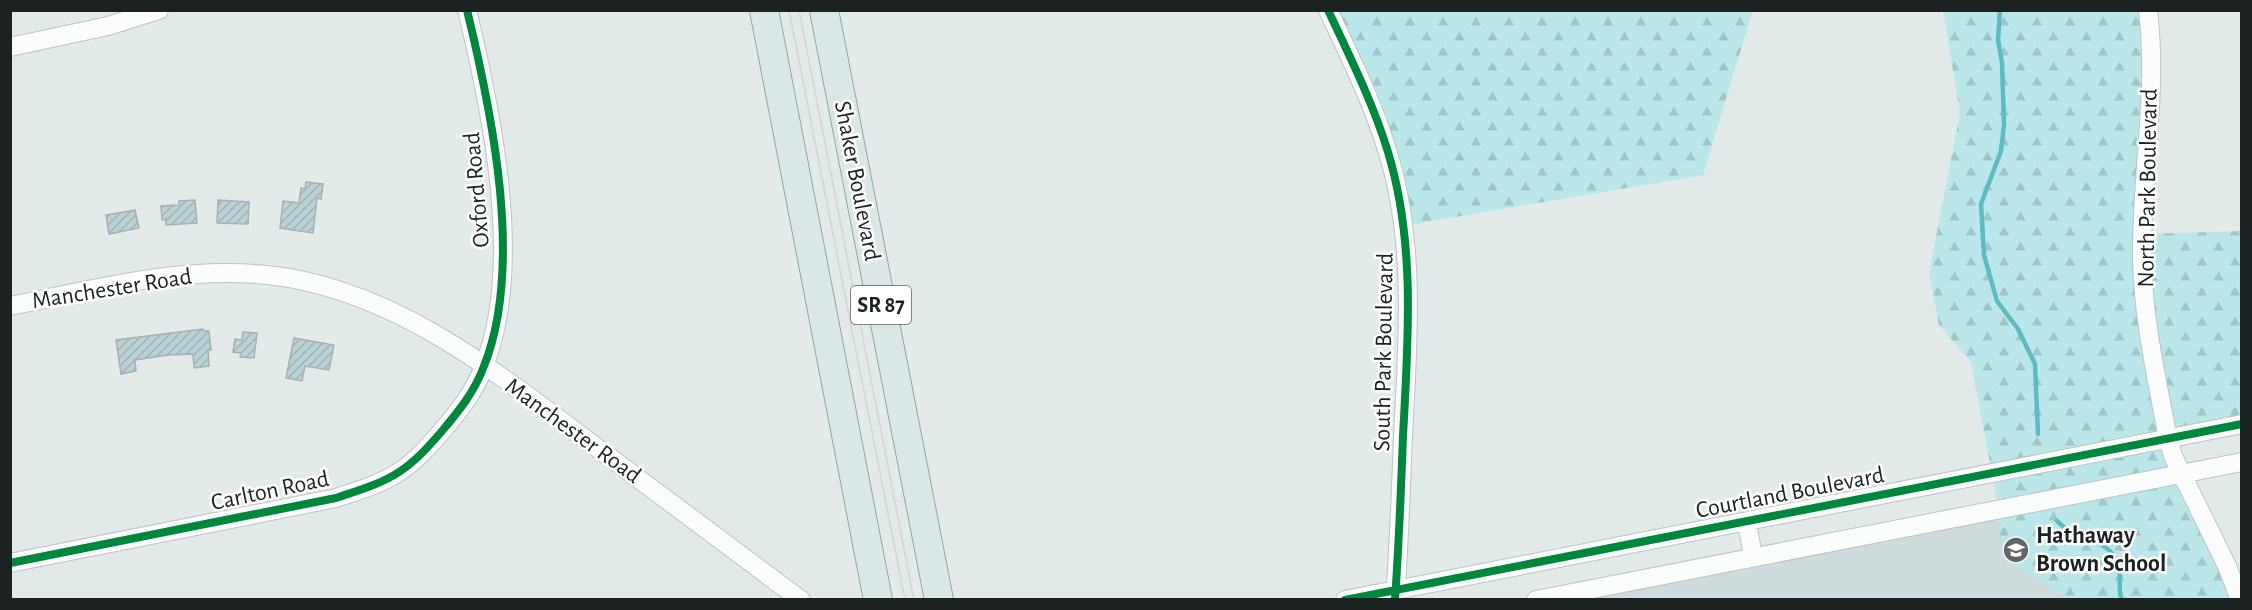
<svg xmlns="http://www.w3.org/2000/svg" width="2252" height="610" font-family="'Alegreya Sans',sans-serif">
  <defs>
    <pattern id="forest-firs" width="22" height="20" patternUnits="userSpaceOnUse" patternTransform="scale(1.5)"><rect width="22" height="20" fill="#bbe7eb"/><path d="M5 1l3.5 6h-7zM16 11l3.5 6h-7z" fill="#a0c6c9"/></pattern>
    <pattern id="building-hatch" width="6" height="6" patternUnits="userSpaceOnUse" patternTransform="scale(1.5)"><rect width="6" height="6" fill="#b8d2d5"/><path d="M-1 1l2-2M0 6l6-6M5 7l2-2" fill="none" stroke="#9eb4b7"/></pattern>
  </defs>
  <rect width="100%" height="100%" fill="#e2eaea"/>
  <path fill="#cedcdd" d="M2148,488l81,112h-653z"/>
  <path fill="url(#forest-firs)" d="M1328,11h427l-3,2 -49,162 -300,51 -15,-72z
    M1943,11h205l-5,223 98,-3v193l-73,15 72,160h-171l-64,-40 -8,-42 3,-1 -29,-154 -32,-37 -10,-52 31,-160z"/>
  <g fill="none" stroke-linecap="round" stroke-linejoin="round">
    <path stroke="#5dbbc2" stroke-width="4.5" d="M2000,10l-2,30 4,23 2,62 -3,26 -20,53 3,51 13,46 21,28 17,35 3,70
      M2057,521c4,3 9,9 15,11 20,10 38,9 47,35 3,10 -2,22 3,33"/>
  </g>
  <path fill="url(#building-hatch)" stroke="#aab0b0" stroke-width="1.5" d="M306,182l17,2 -2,15 -4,-1 -4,35 -33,-5 3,-27 16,2 2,-15 4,1z
    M195,200l2,23 -31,2v-6l-4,1 -1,-14 18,-1v-4z
    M218,200l31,2 -1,22 -31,-1z
    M135,210l4,18 -30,6 -3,-19z
    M203,329l1,2h5l2,19h-3l1,16 -15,2 -1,-14 -25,1 -33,5 1,11 -15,3 -5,-34z
    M243,332l14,1 -3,25 -14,-1 1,-4 -8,-1 2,-13 7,1z
    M294,338l40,7 -5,25 -24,-4 -3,15 -16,-3z"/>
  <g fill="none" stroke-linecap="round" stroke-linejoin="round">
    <g stroke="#bec4c4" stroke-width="20">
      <path id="minor" d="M1328,10c22,47 45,93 60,143 28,91 20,189 15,283 -2,55 -4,109 -8,164
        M2148,10c10,83 -7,165 -6,248 1,61 15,122 26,181l5,17 54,110 13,34
        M10,47l98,-21 51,-16
        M10,306c85,-17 170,-40 257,-31 128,13 234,101 333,175 67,50 134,100 201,150
        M1747,522l6,35
        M10,563l326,-65c21,-7 45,-14 63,-26 17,-11 30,-26 43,-41 17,-20 33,-40 42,-65 40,-100 8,-253 -17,-356
        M1345,600l897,-176
        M1536,600l706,-138"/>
    </g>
    <g stroke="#8fa6a7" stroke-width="30">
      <path id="primary" d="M764,10l114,590
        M824,10l115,590"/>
    </g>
    <use href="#minor" stroke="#fbfcfc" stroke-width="18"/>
    <use href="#primary" stroke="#dbe7e7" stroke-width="28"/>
    <path stroke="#d3d6d6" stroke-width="1.5" d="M789,10l116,590
      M799,10l115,590"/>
    <g stroke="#fff" stroke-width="11">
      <path id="cycleway" d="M1328,10c22,47 45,93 60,142 28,92 20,190 15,284 -2,54 -4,109 -8,163
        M10,563l326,-65c21,-7 45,-14 63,-26 17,-11 30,-26 43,-41 17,-20 33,-40 42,-65 40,-100 8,-253 -17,-356
        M1345,600l897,-176"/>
    </g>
    <use href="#cycleway" stroke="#00873e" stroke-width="8"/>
  </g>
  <defs>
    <g id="school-disc" transform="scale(1.35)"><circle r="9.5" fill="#616768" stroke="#fff"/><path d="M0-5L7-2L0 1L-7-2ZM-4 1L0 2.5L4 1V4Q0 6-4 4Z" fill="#fff"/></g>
  </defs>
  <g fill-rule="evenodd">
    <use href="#school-disc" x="2016" y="550"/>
  </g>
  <g text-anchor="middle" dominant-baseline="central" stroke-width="5" stroke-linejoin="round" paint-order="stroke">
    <rect fill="#fff" stroke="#606464" stroke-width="1.5" x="851" y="286" width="60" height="38" rx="4.5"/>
    <g font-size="22" font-weight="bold" fill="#1c2122">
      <text x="881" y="305">SR 87</text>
    </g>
    <g font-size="24" fill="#1c2122" stroke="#fff">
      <text transform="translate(857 181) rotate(79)">Shaker Boulevard</text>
      <text transform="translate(2148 188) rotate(-89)">North Park Boulevard</text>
      <text transform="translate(477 190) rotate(-95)">Oxford Road</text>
      <text transform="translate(112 289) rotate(-9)">Manchester Road</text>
      <text transform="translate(1384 352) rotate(-89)">South Park Boulevard</text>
      <text transform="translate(573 431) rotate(36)">Manchester Road</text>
      <text transform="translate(270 491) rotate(-12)">Carlton Road</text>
      <text transform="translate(1790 493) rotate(-11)">Courtland Boulevard</text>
    </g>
    <g font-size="24" font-weight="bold" fill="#1c2122" stroke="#fff" text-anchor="start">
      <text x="2036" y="536">Hathaway<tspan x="2036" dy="28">Brown School</tspan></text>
    </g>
  </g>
  <rect width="2252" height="610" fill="none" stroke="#1c2122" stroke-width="24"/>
</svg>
